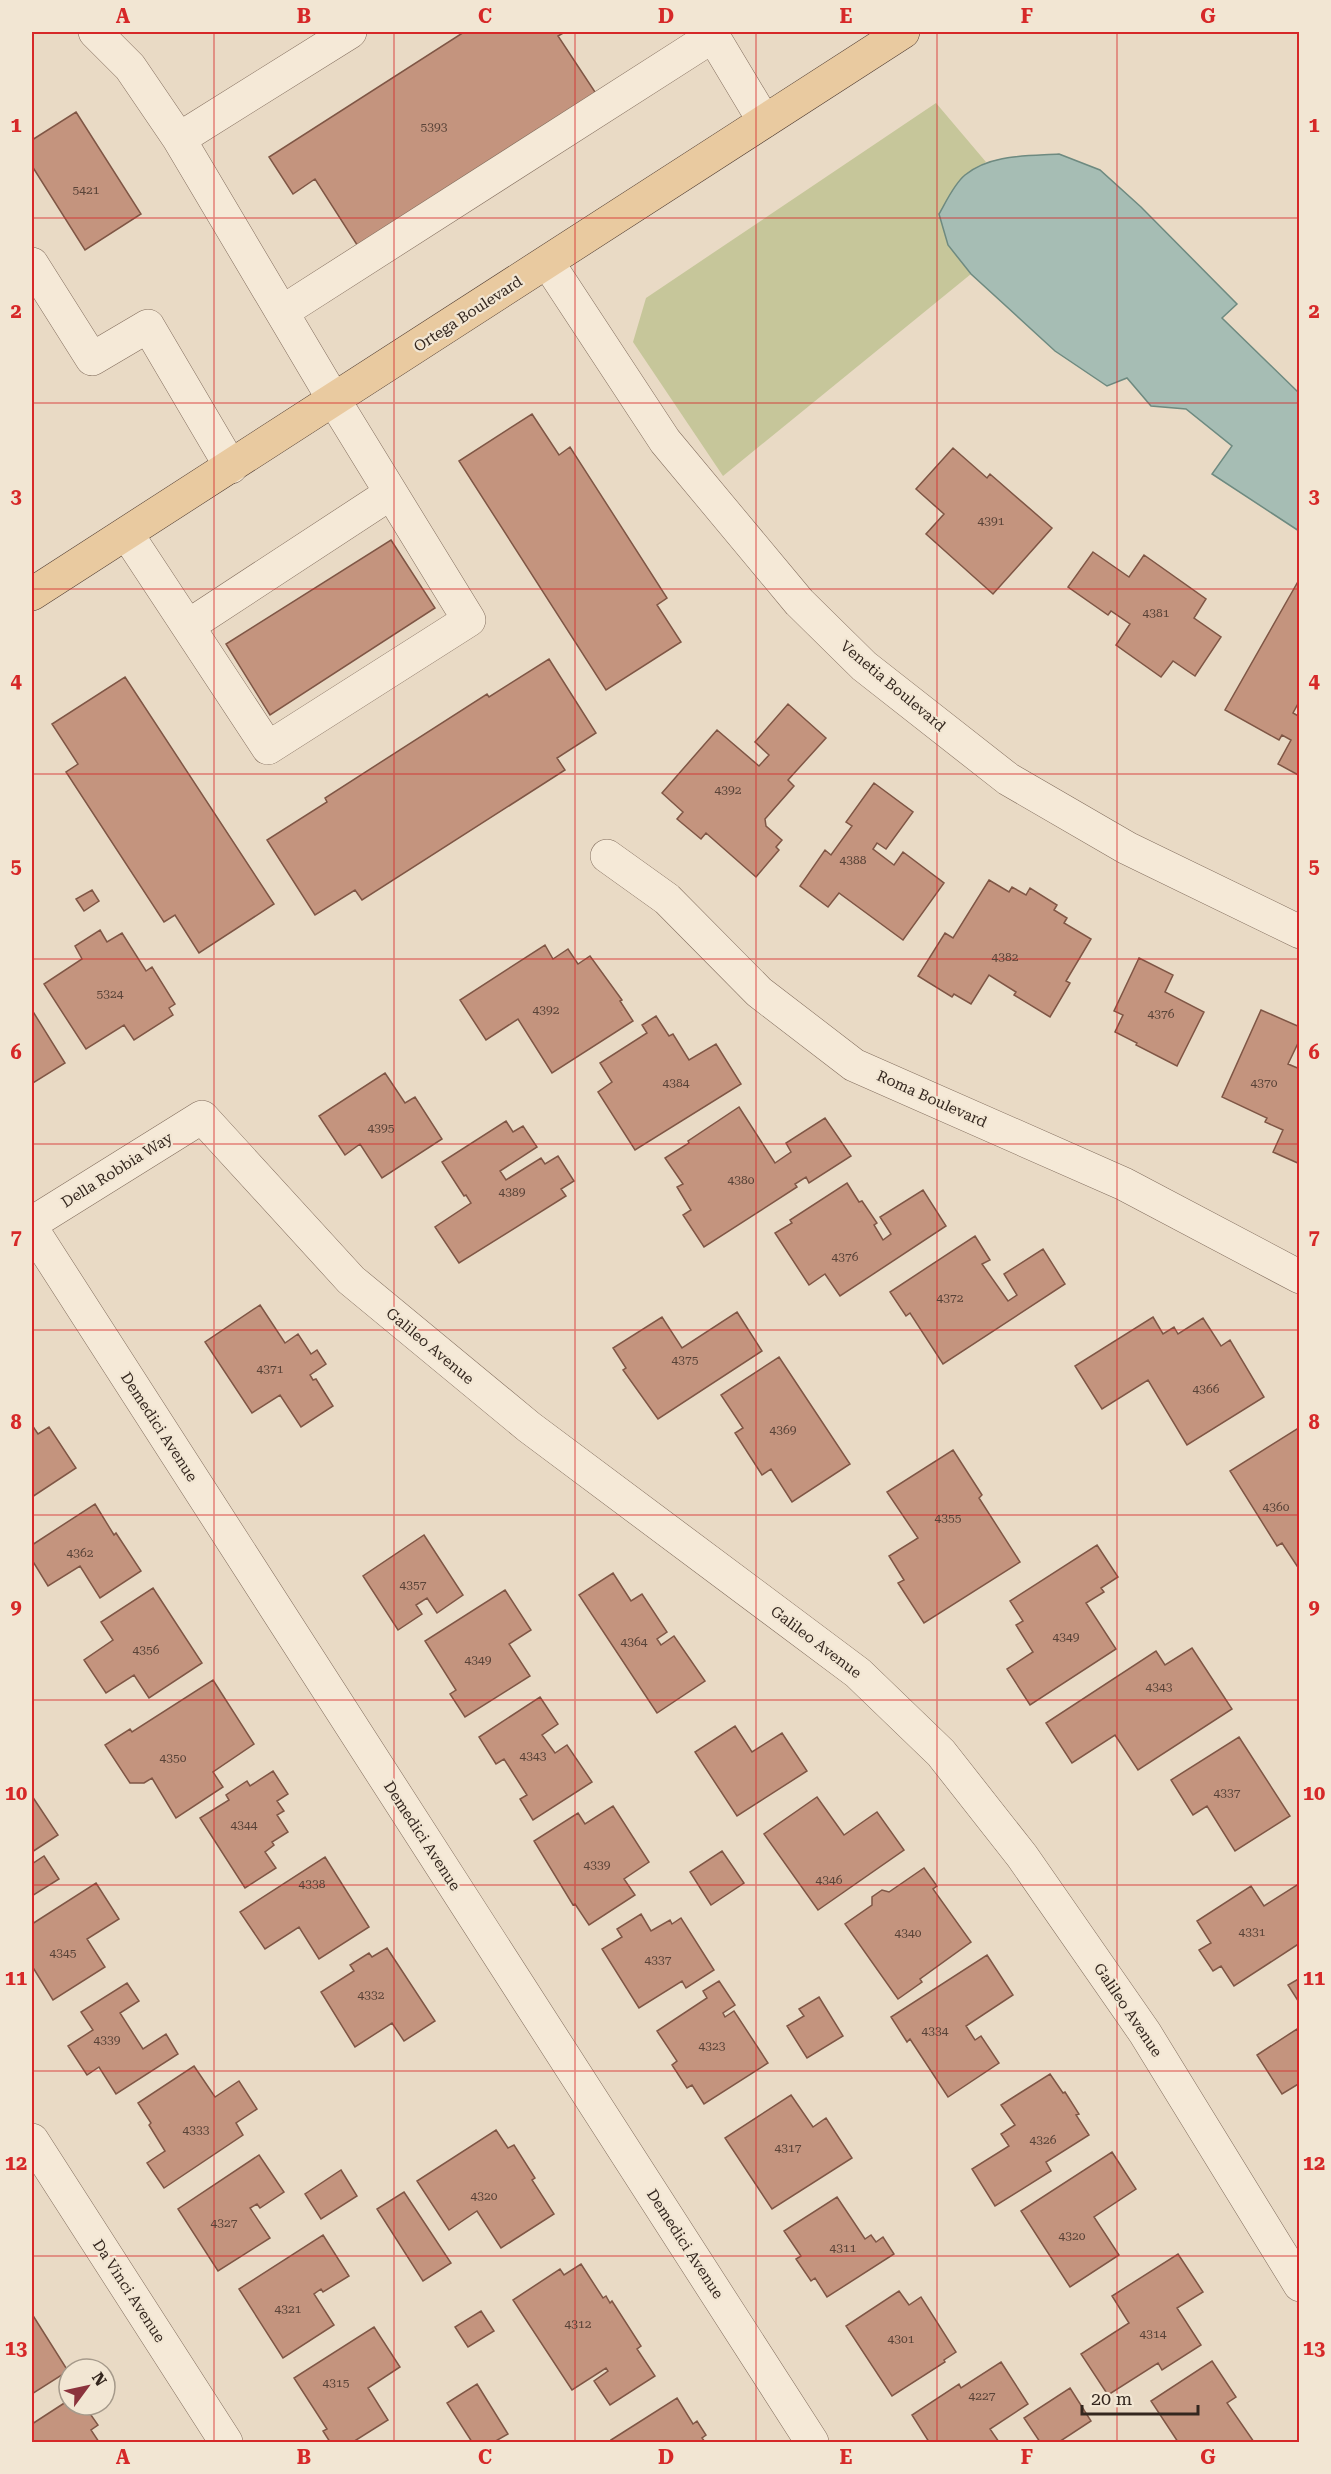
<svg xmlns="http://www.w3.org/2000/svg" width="1331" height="2474" font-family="'Roboto Serif',serif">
  <rect width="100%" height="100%" fill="#e9dac5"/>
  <path fill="#c6c69a" d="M936,103l50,59 -22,14 -16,69 23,29 -248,202 -90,-134 13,-44z"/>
  <path fill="#a6bdb4" stroke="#6e8a80" stroke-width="1.5" d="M1059,154l41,16 41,37 96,97 -15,14 77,75v138l-87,-57 20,-28 -46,-37 -35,-3 -24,-28 -20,8 -52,-35 -84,-77 -23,-29 -9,-31c7,-12 15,-30 26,-39 25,-21 63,-19 94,-21z"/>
  <path fill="#c4947e" stroke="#7f5645" stroke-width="1.5" d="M464,32h101l-7,4 41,62 -238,153 -46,-72 -22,15 -24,-37z
    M76,112l65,102 -56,36 -53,-84v-26z
    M532,414l27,41 11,-8 97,151 -10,7 24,37 -75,48 -147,-229z
    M953,448l34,30 3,-4 62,54 -59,66 -67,-60 18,-20 -28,-25z
    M391,540l44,68 -165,107 -44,-71z
    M1093,552l36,25 15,-22 62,44 -12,19 27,19 -26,39 -22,-15 -12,16 -45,-32 14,-21 -19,-13 -3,4 -40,-28z
    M1300,578v122l-7,13 7,4v59l-22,-12 13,-24 -9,-5 -3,5 -54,-30z
    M549,659l47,74 -39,25 8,12 -203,130 -7,-10 -40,25 -48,-75 60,-38 -2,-4 162,-104 2,3z
    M125,677l149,227 -75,49 -24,-38 -11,7 -98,-150 12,-8 -26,-40z
    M788,704l38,34 -38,42 6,6 -29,33 1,7 16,14 -6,7 3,3 -23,27 -50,-44 -5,6 -24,-20 6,-7 -21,-19 55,-63 42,36 10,-11 -14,-13z
    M874,783l39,29 -27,37 -9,-6 -4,6 21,16 9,-13 41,31 -41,57 -64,-47 -11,14 -28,-21 25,-36 6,5 21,-29 -6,-4z
    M989,880l20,12 3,-5 14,8 4,-7 27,17 -3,5 13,8 -3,5 27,16 -25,42 4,2 -20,34 -36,-22 2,-3 -27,-17 -18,29 -17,-10 -2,3 -34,-21 27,-43 8,5z
    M92,890l7,11 -15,10 -8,-12z
    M100,930l7,12 15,-9 24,38 6,-4 23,37 -6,4 4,7 -39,25 -10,-15 -38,24 -42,-65 38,-25 -7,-13z
    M545,945l8,14 15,-10 10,15 12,-8 32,44 -2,1 13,20 -81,52 -34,-54 -32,21 -26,-40z
    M1139,958l34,17 -8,17 39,20 -27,54 -41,-21 1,-2 -22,-11 8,-17 -9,-4z
    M32,1010l33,53 -32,20 -1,-2z
    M1261,1010l39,17v12l-12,25 12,5v95l-27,-12 10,-22 -18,-8 2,-4 -45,-21z
    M656,1016l13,20 4,-2 16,26 27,-16 25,40 -106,66 -37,-58 14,-10 -12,-19 47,-30 -5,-8z
    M385,1073l20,30 10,-6 27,42 -60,39 -22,-34 -15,11 -26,-39z
    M739,1107l36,56 16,-11 -5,-9 39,-25 26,38 -42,27 -3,-6 -11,7 2,3 -93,60 -21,-32 8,-5 -14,-23 6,-3 -18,-26 24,-15 -1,-2z
    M506,1121l7,11 10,-6 14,21 -37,24 6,9 35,-22 4,6 13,-8 16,25 -13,8 5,7 -107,67 -24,-36 36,-24 -5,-8 -2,1 -22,-34z
    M847,1183l12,19 3,-1 15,22 -3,2 9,15 8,-6 -11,-17 43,-27 23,36 -106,70 -15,-22 -16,11 -34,-52 17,-10 -2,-3z
    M975,1236l15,24 -8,4 26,37 9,-6 -13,-21 39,-25 22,35 -122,80 -33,-51 -4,3 -16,-24z
    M260,1305l25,38 13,-9 13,20 6,-4 9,14 -16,11 3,5 3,-1 17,27 -32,21 -21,-32 -28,18 -47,-71z
    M737,1312l25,39 -104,68 -35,-49 3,-2 -13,-20 49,-31 20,31z
    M1153,1317l10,17 11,-7 4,7 25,-16 18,28 9,-6 34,57 -77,48 -39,-65 -46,29 -27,-43z
    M779,1357l71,107 -58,38 -21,-33 -9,6 -27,-42 8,-5 -22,-33z
    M32,1425l6,9 11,-7 27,41 -44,29z
    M1300,1427v142h-1l-17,-26 -5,3 -47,-75z
    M953,1450l29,45 -3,3 41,64 -96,61 -26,-40 6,-3 -15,-24 29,-18 -31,-46z
    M95,1504l19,31 2,-2 25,38 -41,27 -20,-32 -32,20 -16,-26v-15z
    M424,1535l39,60 -26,18 -10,-15 -11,7 6,9 -24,16 -35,-54z
    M1097,1545l21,32 -17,11 3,4 -18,11 30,46 -86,56 -23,-36 26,-17 -17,-27 7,-4 -13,-20z
    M613,1573l18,28 11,-7 25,38 -10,7 4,6 13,-9 31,45 -48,32 -78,-118z
    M153,1588l49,75 -53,35 -15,-23 -28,18 -22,-33 29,-20 -12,-18z
    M505,1590l26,40 -22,14 21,32 -65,41 -15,-23 6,-4 -31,-49z
    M1192,1648l40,61 -94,61 -23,-35 -43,28 -26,-40 110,-72 9,14z
    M213,1680l41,64 -41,28 10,15 -47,31 -24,-40 -8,5h-14l-25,-38 25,-16 2,3z
    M540,1697l18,27 -16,11 13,18 12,-8 25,37 -59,38 -13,-21 7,-4 -23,-36 -8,5 -17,-27z
    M735,1726l17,26 30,-19 25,38 -70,45 -42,-64z
    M1239,1737l51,79 -55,35 -28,-45 -14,9 -22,-35z
    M273,1771l15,23 -11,7 7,10 -7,4 11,17 -16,10 2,3 -9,7 11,16 -31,20 -45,-70 29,-18 -3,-5 21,-14 3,5z
    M32,1796l26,39 -26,17z
    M817,1797l27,38 33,-23 27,38 -86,60 -54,-76z
    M613,1806l36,56 -25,17 11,16 -46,30 -14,-21 -2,1 -39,-64 44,-28 7,11z
    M722,1851l22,32 -33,22 -21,-33z
    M44,1856l15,23 -27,17v-32z
    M325,1857l44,70 -50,32 -20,-32 -34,22 -25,-37z
    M924,1868l13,18 -4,3 38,53 -51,37 2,3 -24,17 -53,-75 27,-19v-8l10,-7 7,2z
    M96,1883l23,36 -32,20 18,28 -52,33 -21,-34v-42z
    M1300,1883v60l-66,43 -13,-20 -8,5 -14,-21 12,-7 -14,-22 54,-35 13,20z
    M641,1914l10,17 19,-11 2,4 9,-6 33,52 -28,18 -4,-7 -43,27 -37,-59 20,-12 -5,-8z
    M387,1948l48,73 -31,20 -12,-18 -37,24 -34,-55 33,-21 -4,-6 19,-12 3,4z
    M987,1955l26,40 -47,31 9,14 6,-4 18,27 -51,34 -38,-58 -3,3 -16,-25z
    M1300,1978v26l-12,-19z
    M719,1981l16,24 -12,8 2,4 9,-6 34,52 -64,41 -12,-19 -5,3 -15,-23 5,-4 -20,-30 50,-33 -4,-7z
    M127,1983l12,18 -19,12 23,36 23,-15 12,20 -62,40 -17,-27 -12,8 -19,-29 25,-16 -12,-18z
    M819,1997l24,39 -36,22 -20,-32 17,-10 -5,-7z
    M1297,2029l3,4v50l-18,11 -25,-39z
    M194,2066l21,31 24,-16 18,28 -21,14 7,12 -79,53 -17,-25 18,-12 -16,-26 2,-2 -13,-20z
    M1050,2074l13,19 2,-1 14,22 -3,1 13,20 -43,27 5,9 -56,35 -23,-37 37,-23 -8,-12 14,-9 -14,-20z
    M791,2095l22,32 13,-9 26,40 -80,51 -47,-71z
    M496,2130l12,18 6,-3 21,33 -3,2 22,34 -53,34 -24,-37 -28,19 -32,-49z
    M1112,2152l24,37 -42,28 25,38 -49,32 -49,-76z
    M259,2155l25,37 -24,16 -3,-4 -7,4 20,30 -52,33 -40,-62z
    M341,2170l16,26 -36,23 -16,-25z
    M404,2192l47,71 -28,18 -46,-72z
    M837,2197l28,42 6,-4 5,7 7,-5 11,17 -67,43 -12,-19 -4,3 -15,-22 5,-3 -17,-25z
    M323,2235l26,41 -26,16 -2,-3 -7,5 20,31 -51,33 -44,-69z
    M1178,2254l25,38 -26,16 24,37 -39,25 -4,-7 -50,32 -27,-41 48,-31 -17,-27z
    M581,2264l22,34 3,-2 4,7 2,-2 29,45 -4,3 18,27 -45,29 -16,-24 14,-10 -2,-3 -34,22 -59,-90 47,-31 4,6z
    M899,2291l10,14 12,-8 35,55 -12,8 1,2 -53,34 -46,-70z
    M481,2311l13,20 -26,16 -13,-20z
    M32,2314l36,57 -36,23z
    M374,2327l26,40 -32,21 20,32 -35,22h-23l-7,-11 4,-2 -33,-51z
    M1212,2361l24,36 -9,6 27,39h-76l-27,-41z
    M1001,2362l27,42 -38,25 9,13h-70l-17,-27 47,-31 2,4z
    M477,2384l31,50 -14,8h-22l-25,-39z
    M1070,2388l21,33 -32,21h-19l-16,-24z
    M677,2398l16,26 4,-3 9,14 -4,3 3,4h-92l-2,-2z
    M69,2400v5h15l14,20 -7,5 8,12h-67v-18z"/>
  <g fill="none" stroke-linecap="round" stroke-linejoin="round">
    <g stroke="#826d5d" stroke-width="34">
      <path id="minor" d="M95,32l35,35 49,72 155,261 135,220 -201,128 -141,-214
        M179,139l171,-107
        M548,263l117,178 134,161 65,64 144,113 119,69 173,84
        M32,264l60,95 56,-33 83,141
        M282,312l431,-276 51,85
        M188,626l203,-133
        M607,856l60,43 92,93 95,73 270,119 176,93
        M32,1223l170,-106 149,163 178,147 329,246 83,80 81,103 123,177 155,252
        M32,1229l780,1213
        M32,2140l194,302"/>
    </g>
    <g stroke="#503c31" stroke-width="34">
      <path id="major" d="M32,594l871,-562"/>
    </g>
    <use href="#minor" stroke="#f5e9d7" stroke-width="33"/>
    <use href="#major" stroke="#e9caa0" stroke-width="33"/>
  </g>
  <path fill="none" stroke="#d62828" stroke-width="1.5" stroke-opacity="0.55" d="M214,32v2410M394,32v2410M575,32v2410M756,32v2410M937,32v2410M1117,32v2410M32,218h1268M32,403h1268M32,589h1268M32,774h1268M32,959h1268M32,1144h1268M32,1330h1268M32,1515h1268M32,1700h1268M32,1885h1268M32,2071h1268M32,2256h1268"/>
  <g text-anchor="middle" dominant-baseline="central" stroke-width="4.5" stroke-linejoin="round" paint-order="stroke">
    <g font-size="12" fill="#584237">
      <text x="434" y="127">5393</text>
      <text x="86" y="190">5421</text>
      <text x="991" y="521">4391</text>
      <text x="1156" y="613">4381</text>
      <text x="728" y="790">4392</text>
      <text x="853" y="860">4388</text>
      <text x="1005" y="957">4382</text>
      <text x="110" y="994">5324</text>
      <text x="546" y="1010">4392</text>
      <text x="1161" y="1014">4376</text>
      <text x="676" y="1083">4384</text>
      <text x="1264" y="1083">4370</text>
      <text x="381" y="1128">4395</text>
      <text x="741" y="1180">4380</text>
      <text x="512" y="1192">4389</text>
      <text x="845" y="1257">4376</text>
      <text x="950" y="1298">4372</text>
      <text x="685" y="1360">4375</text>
      <text x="270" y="1369">4371</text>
      <text x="1206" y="1389">4366</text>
      <text x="783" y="1430">4369</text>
      <text x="1276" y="1507">4360</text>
      <text x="948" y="1518">4355</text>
      <text x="80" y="1553">4362</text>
      <text x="413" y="1585">4357</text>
      <text x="1066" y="1637">4349</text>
      <text x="634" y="1642">4364</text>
      <text x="146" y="1650">4356</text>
      <text x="478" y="1660">4349</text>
      <text x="1159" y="1687">4343</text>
      <text x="533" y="1756">4343</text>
      <text x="173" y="1758">4350</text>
      <text x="1227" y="1793">4337</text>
      <text x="244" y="1825">4344</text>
      <text x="597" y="1865">4339</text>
      <text x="829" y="1880">4346</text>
      <text x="312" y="1884">4338</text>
      <text x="1252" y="1932">4331</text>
      <text x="908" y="1933">4340</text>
      <text x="63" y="1953">4345</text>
      <text x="658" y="1960">4337</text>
      <text x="371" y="1995">4332</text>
      <text x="935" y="2031">4334</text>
      <text x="107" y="2040">4339</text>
      <text x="712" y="2046">4323</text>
      <text x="196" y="2130">4333</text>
      <text x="1043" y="2140">4326</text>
      <text x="788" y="2148">4317</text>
      <text x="484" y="2196">4320</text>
      <text x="224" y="2223">4327</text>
      <text x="1072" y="2236">4320</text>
      <text x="843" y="2248">4311</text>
      <text x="288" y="2309">4321</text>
      <text x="578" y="2324">4312</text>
      <text x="1153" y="2334">4314</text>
      <text x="901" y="2339">4301</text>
      <text x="336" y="2383">4315</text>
      <text x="982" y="2396">4227</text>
    </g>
    <g font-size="15" fill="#34271f" stroke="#f2e6d3">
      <text transform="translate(468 314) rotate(-33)">Ortega Boulevard</text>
      <text transform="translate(893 686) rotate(40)">Venetia Boulevard</text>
      <text transform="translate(932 1099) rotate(24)">Roma Boulevard</text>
      <text transform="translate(117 1170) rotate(-32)">Della Robbia Way</text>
      <text transform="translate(430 1346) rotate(40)">Galileo Avenue</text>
      <text transform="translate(159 1427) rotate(57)">Demedici Avenue</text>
      <text transform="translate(816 1642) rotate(37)">Galileo Avenue</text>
      <text transform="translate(422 1836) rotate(57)">Demedici Avenue</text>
      <text transform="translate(1128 2010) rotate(56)">Galileo Avenue</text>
      <text transform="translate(685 2244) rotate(57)">Demedici Avenue</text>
      <text transform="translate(129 2291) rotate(57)">Da Vinci Avenue</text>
    </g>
  </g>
  <rect width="1331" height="2474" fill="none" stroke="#f2e6d3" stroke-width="66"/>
  <g transform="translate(87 2387) rotate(57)"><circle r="28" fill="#f2e6d3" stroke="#a69a8b" stroke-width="1.5"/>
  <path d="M0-4.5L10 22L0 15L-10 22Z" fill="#8b333d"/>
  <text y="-9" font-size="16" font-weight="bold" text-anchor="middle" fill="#34271f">N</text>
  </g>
  <path d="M1082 2405v9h116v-9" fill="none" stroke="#34271f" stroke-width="3"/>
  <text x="1091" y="2405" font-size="18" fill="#34271f" stroke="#f2e6d3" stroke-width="4.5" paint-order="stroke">20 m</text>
  <rect x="33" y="33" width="1265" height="2408" fill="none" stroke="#d62828" stroke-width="2"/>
  <g font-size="20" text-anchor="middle" font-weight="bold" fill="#d62828">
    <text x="123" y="23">A</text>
    <text x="304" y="23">B</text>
    <text x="485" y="23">C</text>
    <text x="666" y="23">D</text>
    <text x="846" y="23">E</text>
    <text x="1027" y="23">F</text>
    <text x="1208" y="23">G</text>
    <text x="16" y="132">1</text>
    <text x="1314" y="132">1</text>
    <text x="16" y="318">2</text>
    <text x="1314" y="318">2</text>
    <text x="16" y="503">3</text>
    <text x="1314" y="503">3</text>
    <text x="16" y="688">4</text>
    <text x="1314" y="688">4</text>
    <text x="16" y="873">5</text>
    <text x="1314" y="873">5</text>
    <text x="16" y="1059">6</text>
    <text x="1314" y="1059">6</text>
    <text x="16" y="1244">7</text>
    <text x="1314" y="1244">7</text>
    <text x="16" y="1429">8</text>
    <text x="1314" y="1429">8</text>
    <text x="16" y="1614">9</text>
    <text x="1314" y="1614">9</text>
    <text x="16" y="1800">10</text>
    <text x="1314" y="1800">10</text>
    <text x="16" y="1985">11</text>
    <text x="1314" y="1985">11</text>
    <text x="16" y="2170">12</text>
    <text x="1314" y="2170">12</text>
    <text x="16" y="2355">13</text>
    <text x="1314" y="2355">13</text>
    <text x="123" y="2464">A</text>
    <text x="304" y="2464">B</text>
    <text x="485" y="2464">C</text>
    <text x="666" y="2464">D</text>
    <text x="846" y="2464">E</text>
    <text x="1027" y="2464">F</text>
    <text x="1208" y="2464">G</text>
  </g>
</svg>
